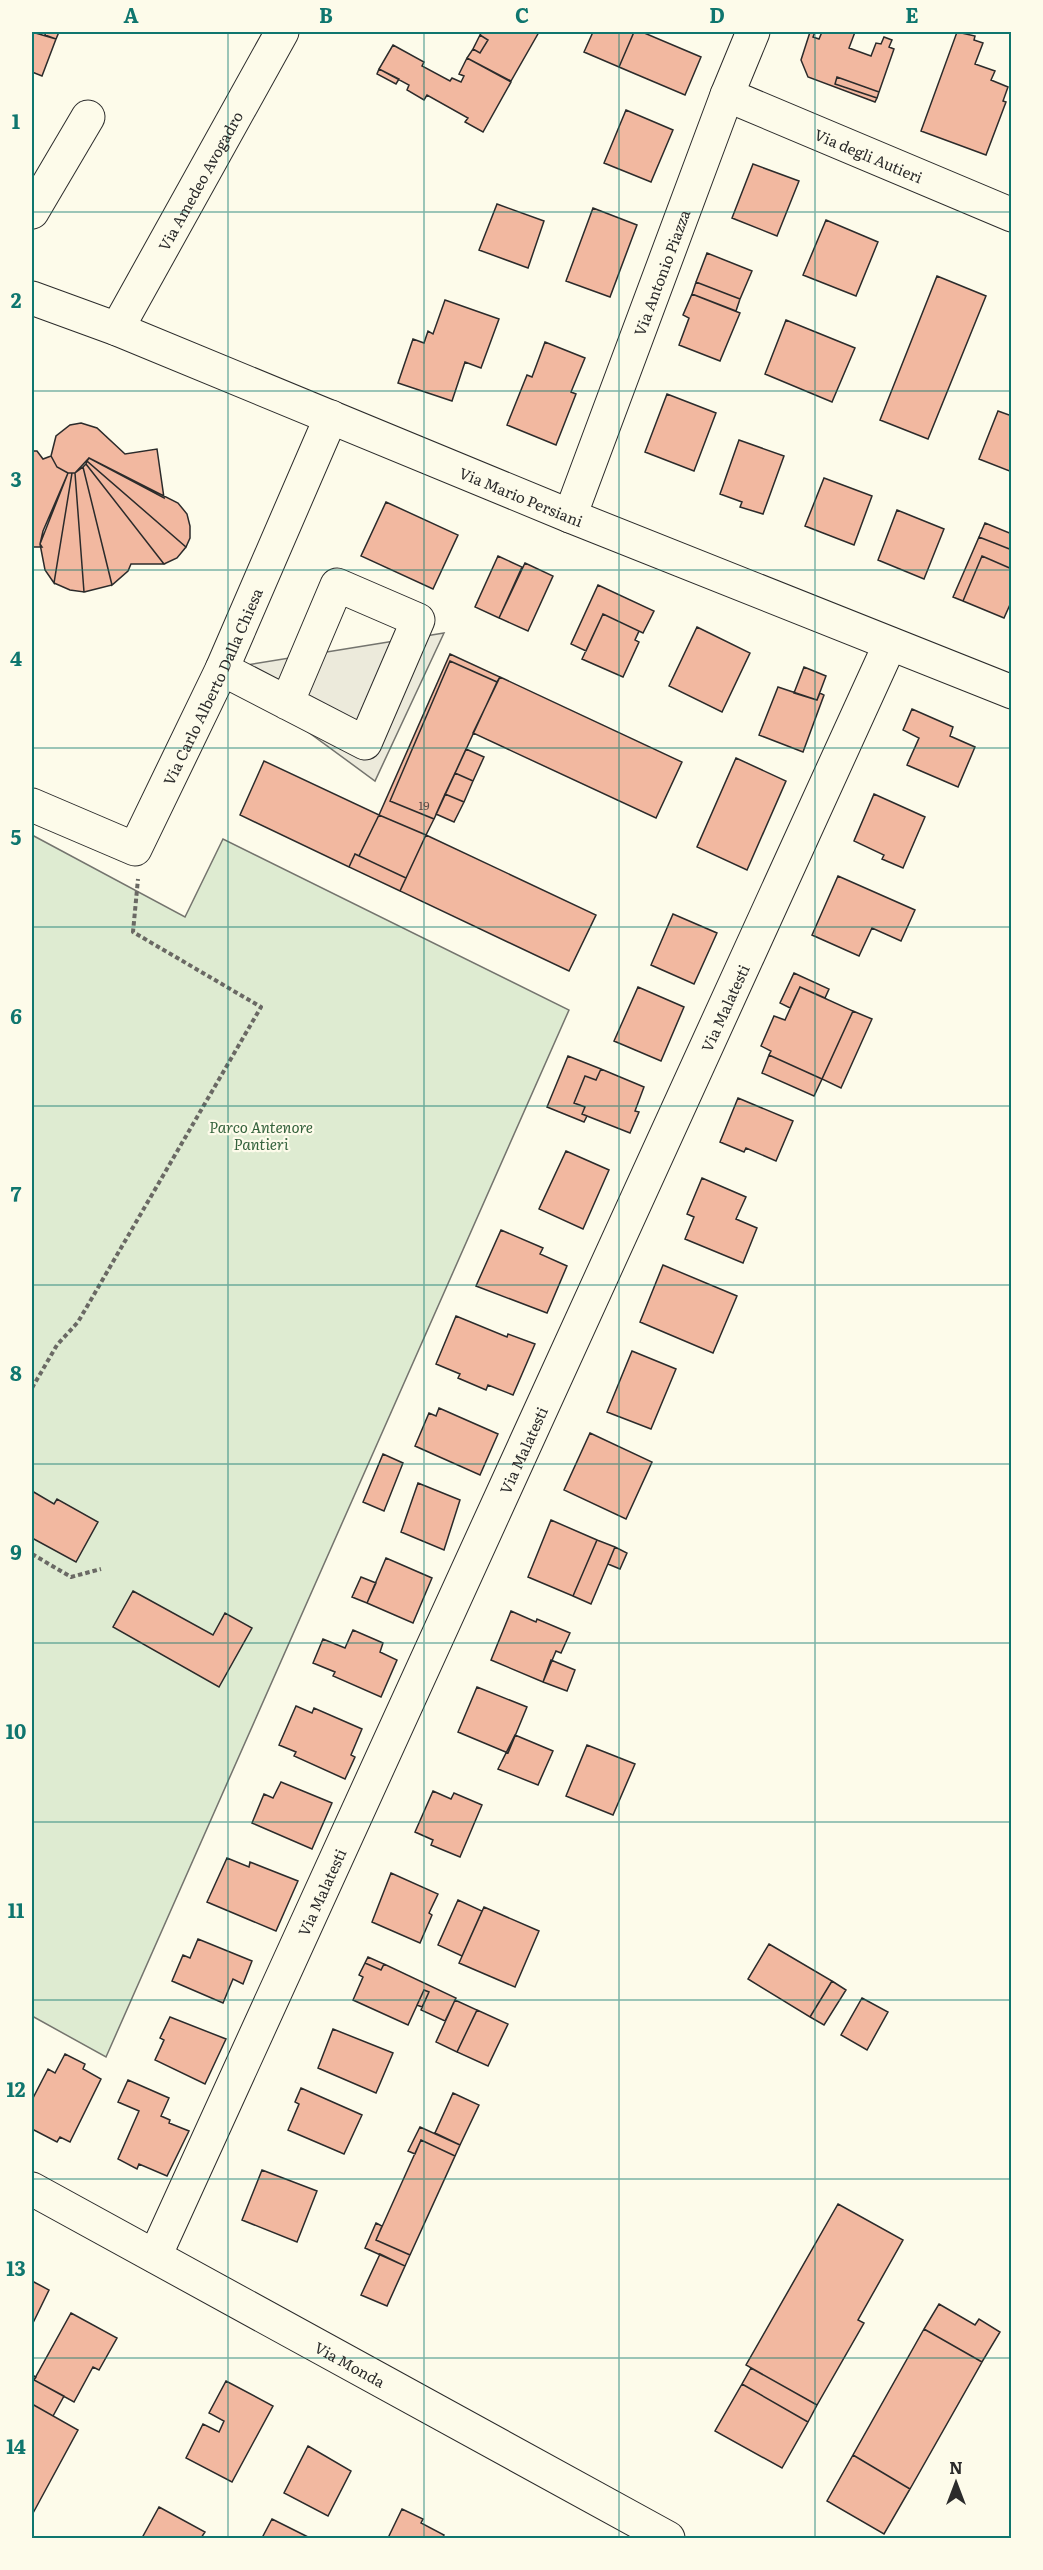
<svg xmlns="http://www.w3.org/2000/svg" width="1043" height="2570" font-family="Literata,serif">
  <rect width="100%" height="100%" fill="#fdfbea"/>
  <path fill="#deebd1" stroke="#74746e" stroke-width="1.5" d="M32,835l153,82 38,-78 346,171 -463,1047 -74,-41z"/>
  <path fill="#eceadb" stroke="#74746e" stroke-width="1.5" d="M444,633l-69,148 -153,-112z"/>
  <path fill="#f2b8a0" stroke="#2b2b2b" stroke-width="1.5" d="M32,32l24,7 -14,37 -10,-4z
    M46,32h13l-3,7 -11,-4z
    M482,32h57l-28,49 -44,-23 6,-9 7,4 8,-13 -8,-5z
    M593,32h41l-15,35 -35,-15z
    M634,32h8l59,25 -16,38 -66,-28z
    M810,32h5l-2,5 6,2 3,-7h33l-6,16 22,8 5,-13 5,1 3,-7 8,3 -3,7 5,2 -15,43 -42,-15 -2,7 42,14 -2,4 -67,-25 -7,-17z
    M957,32l18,4 -1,4 9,3 -8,21 20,7 -4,9 17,7 -5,14 3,1 -20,53 -65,-24z
    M480,35l8,5 -8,13 -7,-4z
    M393,45l31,17 -2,4 28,15 2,-3 9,4 3,-6 -5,-2 8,-16 44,24 -28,50 -18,-10 3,-4 -41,-23 -3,5 -17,-10 2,-5 -30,-16z
    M379,69l20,10 -3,5 -19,-10z
    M837,77l42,15 -2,6 -42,-14z
    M626,110l47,20 -22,52 -47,-19z
    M753,164l46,17 -22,55 -45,-18z
    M497,204l47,17 -16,47 -49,-18z
    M593,208l44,17 -27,72 -44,-16z
    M826,220l52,22 -22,54 -53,-21z
    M707,253l45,18 -12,28 -44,-17z
    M937,276l49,20 -58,143 -48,-19z
    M696,282l44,17 -4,12 -44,-17z
    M692,294l48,19 -20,48 -41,-16 10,-27 -6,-3z
    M445,300l54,19 -18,49 -16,-6 -13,39 -54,-18 15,-44 11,4 4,-12 5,3z
    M786,320l69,28 -23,54 -67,-28z
    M545,342l40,16 -14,34 5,2 -20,51 -49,-20 20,-50 5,2z
    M667,394l49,19 -22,58 -49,-19z
    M998,411l14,5v56l-33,-13z
    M81,423l16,5 28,26 32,-5 7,49 -75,-40 -14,15h-7l-11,-6 -6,-11 5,-20 14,-11z
    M739,440l45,16 -21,58 -23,-7 2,-5 -22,-8z
    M32,451h5l6,8 8,-3 6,11 11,6 -25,58 -3,13 2,3h-10z
    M89,458l89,45 9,11 3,12v12l-4,9 -99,-86z
    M87,461l99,86 -9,11 -13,6 -78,-100z
    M86,464l78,100h-33l-3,7 -16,14 -29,-118z
    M83,467l29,118 -28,7 -9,-119z
    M68,473h4l-18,110 -9,-13 -5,-26z
    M72,473h3l9,119 -14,-2 -16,-7z
    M824,478l48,18 -18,49 -49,-19z
    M386,502l72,33 -25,54 -72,-33z
    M897,510l47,19 -20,50 -46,-19z
    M985,523l27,11v16l-33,-13z
    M979,537l33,13v19l-30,-13 -19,45 -10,-4z
    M498,556l24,11 -23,51 -24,-11z
    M982,556l30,13v31l-8,18 -41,-17z
    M525,563l28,13 -25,55 -29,-13z
    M598,585l56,26 -11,22 -40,-19 -17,37 -15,-7z
    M603,614l36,17 -4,9 4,2 -16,35 -41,-18z
    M697,627l53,26 -28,59 -53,-26z
    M450,654l50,23 -3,5 -47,-21 -60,140 44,18 -8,16 -47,-20 -20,41 -4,-2 -6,13 -109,-52 24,-54 115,54z
    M450,661l47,21 -63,137 -44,-18z
    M804,667l22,9 -9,24 -23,-7z
    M500,677l182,85 -26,56 -183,-85z
    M778,687l39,13 3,-7 4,2 -21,57 -44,-17z
    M912,709l41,18 -3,9 25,11 -17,40 -51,-22 12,-27 -16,-8z
    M466,749l18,8 -11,24 -18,-8z
    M736,758l50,23 -39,89 -50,-23z
    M455,773l18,8 -9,21 -19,-8z
    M445,794l19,8 -10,20 -18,-8z
    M874,794l51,23 -22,51 -21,-9 2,-4 -30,-14z
    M379,815l47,20 -20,43 -47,-22z
    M426,835l170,80 -27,56 -169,-80z
    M355,854l51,24 -6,13 -51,-24z
    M838,876l77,34 -14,31 -29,-13 -13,28 -47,-21z
    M673,914l44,19 -23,51 -43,-19z
    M794,973l35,16 -4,9 -25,-11 -10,21 -10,-5z
    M638,987l46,20 -23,54 -47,-20z
    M800,987l53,24 -31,68 -53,-24 2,-4 -10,-5 13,-30 11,4z
    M853,1011l19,8 -31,69 -19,-9z
    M769,1055l53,24 -8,17 -52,-23z
    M568,1056l33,13 -5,11 -11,-4 -11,27 11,4 -3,7 5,2 -3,6 -37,-15z
    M601,1069l43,18 -9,24 4,1 -9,21 -48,-19 3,-7 -11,-4 11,-27 11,4z
    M738,1098l55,23 -17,40 -30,-13 -2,4 -24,-10z
    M566,1151l43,19 -26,59 -44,-20z
    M702,1178l44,19 -10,22 21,9 -14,35 -58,-24 9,-22 -7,-3z
    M501,1230l42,18 -3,6 27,12 -20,47 -71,-27z
    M663,1265l74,31 -24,57 -73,-31z
    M456,1316l51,21 1,-3 27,10 -22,51 -25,-10 -2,5 -28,-12 2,-4 -24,-10z
    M632,1351l44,18 -25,60 -44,-17z
    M439,1408l59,26 -18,41 -65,-29 14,-33 7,3z
    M590,1433l62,29 -26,57 -62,-29z
    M383,1454l20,9 -19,48 -21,-9z
    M418,1483l42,17 -16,50 -43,-18z
    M32,1491l22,13 3,-5 41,23 -22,40 -44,-24z
    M551,1520l46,20 -24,56 -45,-19z
    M597,1540l18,7 -24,57 -18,-8z
    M615,1547l12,6 -7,16 -12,-5z
    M386,1558l46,20 -19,45 -46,-20z
    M361,1577l15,6 -9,20 -15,-6z
    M133,1591l80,44 12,-22 27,15 -33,59 -106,-60z
    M511,1611l25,11 1,-3 33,14 -9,20 -5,-2 -13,31 -52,-22z
    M353,1630l30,13 -3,9 17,8 -16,37 -48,-21 2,-4 -22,-9 10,-24 22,9z
    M551,1660l24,10 -8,21 -24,-9z
    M477,1687l50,20 -19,46 -50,-21z
    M296,1706l16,7 2,-5 48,21 -11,26 4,2 -10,22 -51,-23 2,-4 -17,-7z
    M515,1735l38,16 -15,34 -40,-16z
    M587,1745l48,19 -22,51 -47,-19z
    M281,1782l51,21 -20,46 -60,-26 12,-29 9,4z
    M433,1791l18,8 3,-6 28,12 -22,52 -29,-12 2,-5 -18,-8z
    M227,1858l22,9 1,-5 48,19 -22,50 -69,-29z
    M391,1873l47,21 -9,19 3,2 -12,28 -48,-21z
    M458,1900l24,11 -20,45 -24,-11z
    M484,1907l55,24 -24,56 -56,-24z
    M198,1939l54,22 -9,23 -10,-5 -10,24 -51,-22 11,-26 7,3z
    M769,1944l63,37 -22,36 -62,-38z
    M368,1957l16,7 -3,6 -16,-7z
    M365,1963l16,7 3,-6 72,34 -11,23 -24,-11 8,-18 -5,-2 -16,35 -55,-25 10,-23 -4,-2z
    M832,1981l14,9 -22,35 -14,-8z
    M424,1990l5,2 -7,15 -5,-2z
    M862,1998l26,14 -21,38 -26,-15z
    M455,2000l22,10 -20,42 -21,-10z
    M477,2010l31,14 -20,42 -31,-14z
    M170,2017l56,22 -21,45 -50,-24 9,-20 -4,-2z
    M333,2029l60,24 -17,40 -58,-25z
    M65,2054l20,10 -2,5 18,10 -31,63 -10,-5 -3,5 -25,-13v-29l16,-31 7,4z
    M128,2080l41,18 -8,18 9,4 -1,3 20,8 -22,45 -28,-12 -2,5 -19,-10 21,-48 -21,-9z
    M301,2088l61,27 -18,39 -56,-24 11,-26 -4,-2z
    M453,2093l26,12 -19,40 -25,-12z
    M420,2127l40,18 -5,11 -34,-16 -6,14 -7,-3z
    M421,2140l34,16 -45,99 -34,-15z
    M262,2170l55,21 -20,51 -55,-22z
    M838,2204l65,36 -45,80 6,3 -47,82 -71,-40z
    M376,2223l6,3 -6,14 34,15 -5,11 -40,-18z
    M380,2254l25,12 -18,40 -26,-11z
    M32,2281l17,9 -17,35z
    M939,2304l36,21 4,-6 21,13 -18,30 -58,-33z
    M71,2313l46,25 -18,32 -6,-3 -19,35 -40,-22z
    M924,2329l58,33 -72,127 -57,-34z
    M751,2368l66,37 -9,17 -66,-38z
    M32,2375l4,2 -2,3 30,16 -11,20 -21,-12z
    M226,2381l47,25 -41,76 -46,-24 17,-34 16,8 5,-11 -15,-8z
    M742,2384l66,38 -26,46 -67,-37z
    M32,2404l46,26 -46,85z
    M308,2446l43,25 -23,45 -44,-23z
    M853,2455l57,34 -26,45 -57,-33z
    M159,2507l46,25 -4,6h-59z
    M402,2509l21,10 -2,4 23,12 -2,3h-54z
    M272,2519l38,19h-48z"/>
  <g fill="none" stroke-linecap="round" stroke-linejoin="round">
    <g stroke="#2b2b2b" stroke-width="35">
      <g id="minor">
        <path id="s1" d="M727,95l285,120"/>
        <path d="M32,212l56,-95"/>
        <path id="s2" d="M32,298l85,31 453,187 442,176"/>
        <path id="s3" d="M117,329l165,-297"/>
        <path id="s4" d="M570,516l157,-421 26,-63"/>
        <path d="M222,669l143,74 53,-123 -81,-35 -50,118"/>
        <path id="s5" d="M32,805l103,44 87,-180 109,-252"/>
        <path id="s6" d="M155,2256l735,-1612"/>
      </g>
    </g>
    <g stroke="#2b2b2b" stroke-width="35">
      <g id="major">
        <path id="s7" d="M32,2189l636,349"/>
      </g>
    </g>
    <path stroke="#6a6964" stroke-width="4" stroke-dasharray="4.5 3" stroke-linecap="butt" d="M32,1388l25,-43 21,-23 183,-315 -128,-75 5,-53
      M32,1554l39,23 30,-8"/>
    <use href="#minor" stroke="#fdfbea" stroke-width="33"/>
    <use href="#major" stroke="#fdfbea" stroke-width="33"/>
  </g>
  <path fill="none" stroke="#0f766e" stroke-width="1.5" stroke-opacity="0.55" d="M228,32v2506M424,32v2506M619,32v2506M815,32v2506M32,212h980M32,391h980M32,570h980M32,748h980M32,927h980M32,1106h980M32,1285h980M32,1464h980M32,1643h980M32,1822h980M32,2000h980M32,2179h980M32,2358h980"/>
  <g text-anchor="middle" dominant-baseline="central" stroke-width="4.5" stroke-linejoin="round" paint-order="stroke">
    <g font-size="12" fill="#5d4e48">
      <text x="424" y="805">19</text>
    </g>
    <g font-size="15" fill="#2b2b2b" stroke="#fdfbea">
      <text stroke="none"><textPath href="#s1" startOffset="154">Via degli Autieri</textPath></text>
      <text stroke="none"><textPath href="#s3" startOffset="170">Via Amedeo Avogadro</textPath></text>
      <text stroke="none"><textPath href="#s4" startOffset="260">Via Antonio Piazza</textPath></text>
      <text stroke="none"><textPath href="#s2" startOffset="528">Via Mario Persiani</textPath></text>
      <text stroke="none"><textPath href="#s5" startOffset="292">Via Carlo Alberto Dalla Chiesa</textPath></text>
      <text stroke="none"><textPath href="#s6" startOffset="1372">Via Malatesti</textPath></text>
      <text stroke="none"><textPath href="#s6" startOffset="886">Via Malatesti</textPath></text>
      <text stroke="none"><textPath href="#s6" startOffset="400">Via Malatesti</textPath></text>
      <text stroke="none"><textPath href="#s7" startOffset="363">Via Monda</textPath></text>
    </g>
    <g font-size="15" font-style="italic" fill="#34623c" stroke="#fdfbea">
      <text x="261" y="1126">Parco Antenore<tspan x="261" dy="17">Pantieri</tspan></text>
    </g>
  </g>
  <rect width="1043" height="2570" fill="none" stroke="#fdfbea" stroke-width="66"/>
  <g transform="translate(956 2483)" stroke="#fdfbea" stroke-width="4.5" paint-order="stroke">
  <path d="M0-4.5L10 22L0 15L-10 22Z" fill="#2b2b2b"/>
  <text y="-9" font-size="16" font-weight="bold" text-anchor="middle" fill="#2b2b2b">N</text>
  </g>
  <rect x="33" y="33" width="977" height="2504" fill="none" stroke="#0f766e" stroke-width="2"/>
  <g font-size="20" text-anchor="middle" font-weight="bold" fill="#0f766e">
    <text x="131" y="23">A</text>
    <text x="326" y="23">B</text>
    <text x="522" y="23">C</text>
    <text x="717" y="23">D</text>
    <text x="912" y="23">E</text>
    <text x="16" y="129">1</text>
    <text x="16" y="308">2</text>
    <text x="16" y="487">3</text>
    <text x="16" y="666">4</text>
    <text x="16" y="845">5</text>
    <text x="16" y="1024">6</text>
    <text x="16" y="1202">7</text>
    <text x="16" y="1381">8</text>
    <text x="16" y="1560">9</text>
    <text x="16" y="1739">10</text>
    <text x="16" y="1918">11</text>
    <text x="16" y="2097">12</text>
    <text x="16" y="2276">13</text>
    <text x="16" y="2454">14</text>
  </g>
</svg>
